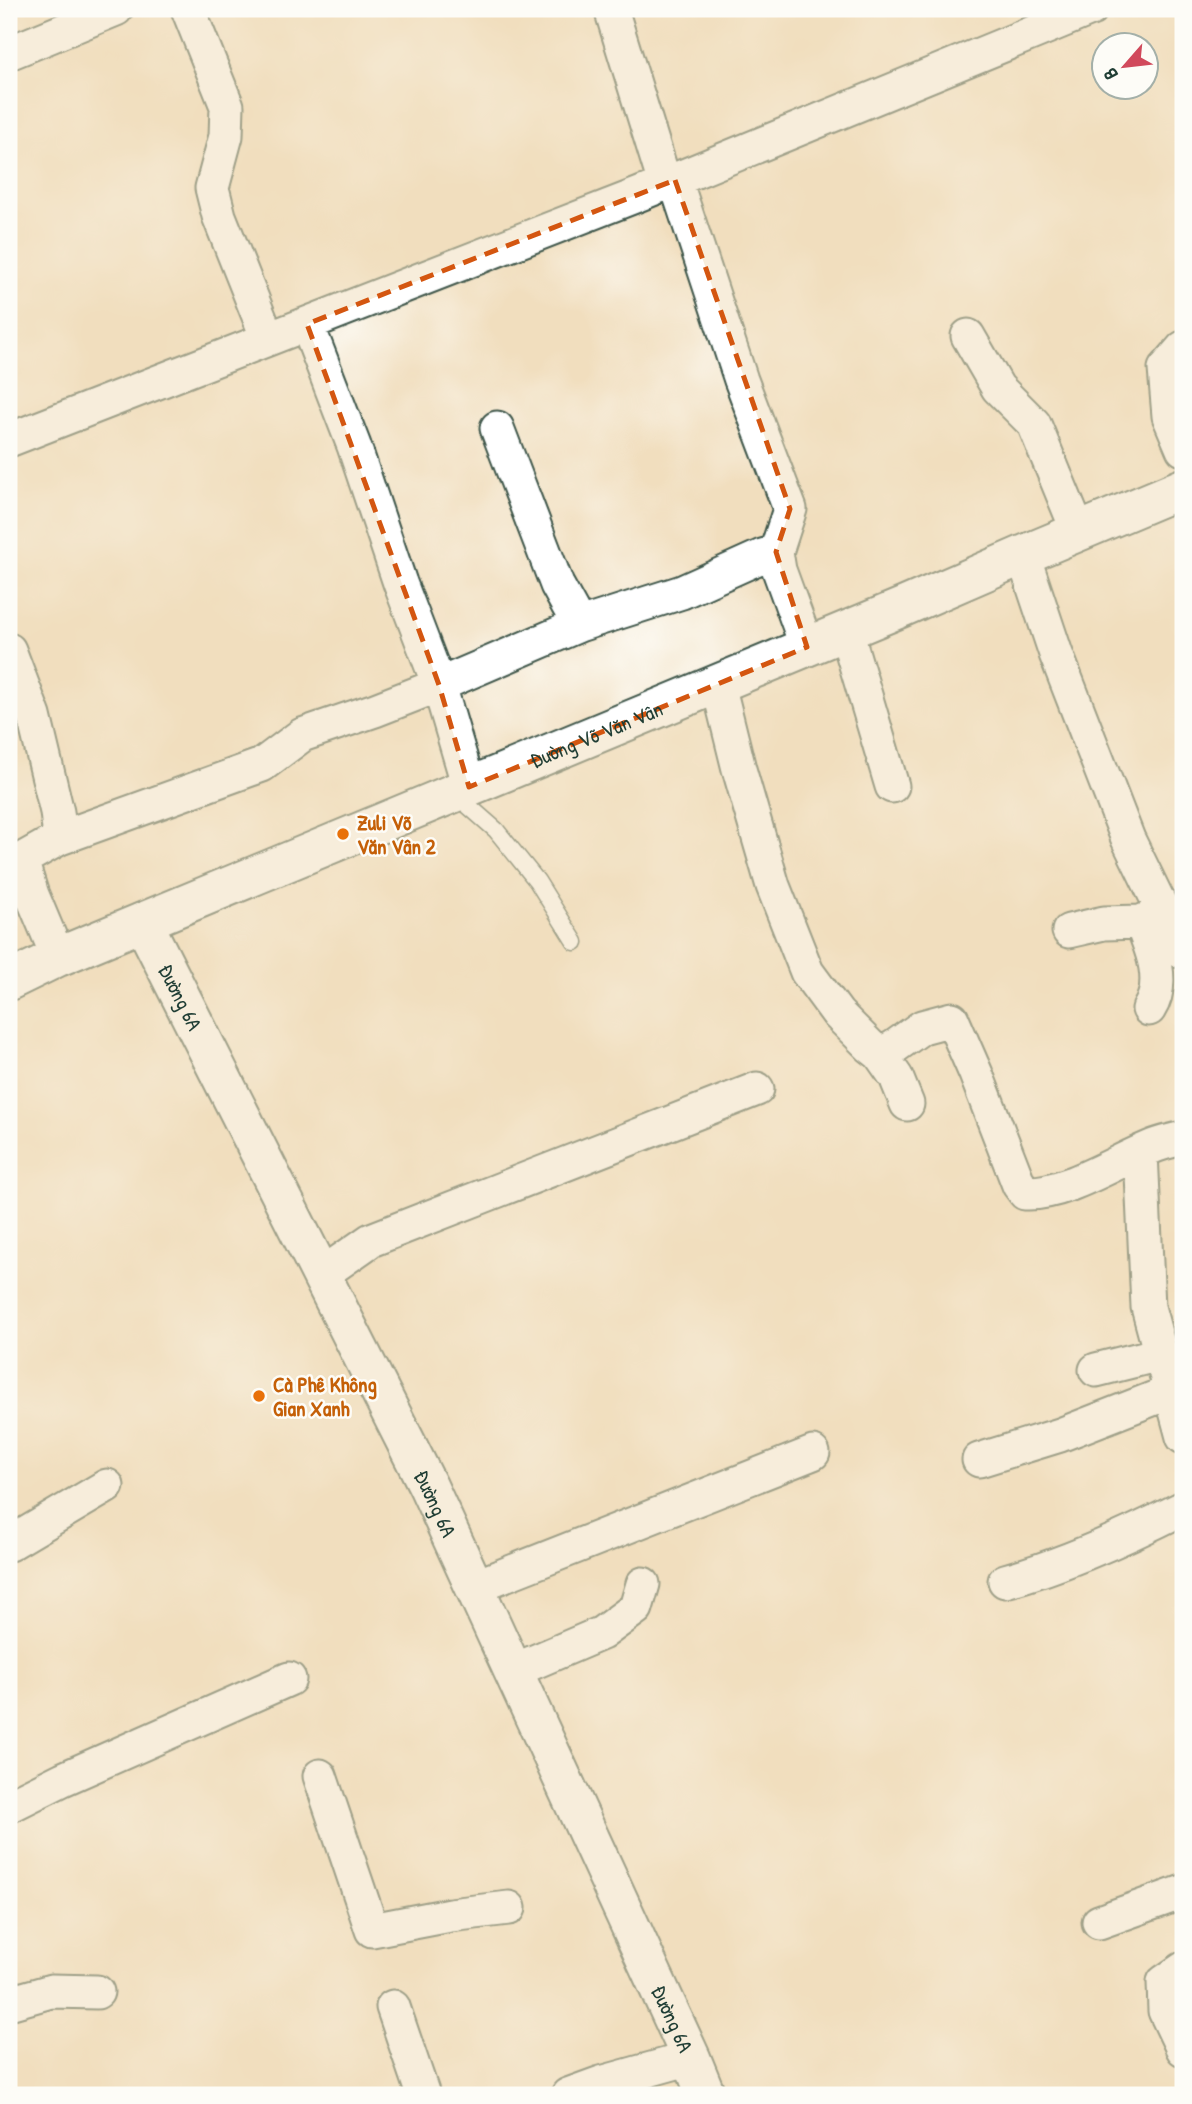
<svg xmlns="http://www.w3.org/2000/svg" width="1192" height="2104" font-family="'Patrick Hand',sans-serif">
  <rect width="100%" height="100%" fill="#fdfcf7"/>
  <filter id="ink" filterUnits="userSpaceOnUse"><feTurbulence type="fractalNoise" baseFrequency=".0143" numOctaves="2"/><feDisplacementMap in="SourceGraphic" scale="14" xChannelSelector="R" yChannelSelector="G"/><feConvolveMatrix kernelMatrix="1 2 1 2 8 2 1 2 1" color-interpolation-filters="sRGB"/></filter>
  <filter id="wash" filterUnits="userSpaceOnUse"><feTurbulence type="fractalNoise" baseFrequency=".00686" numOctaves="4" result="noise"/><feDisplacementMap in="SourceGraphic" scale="28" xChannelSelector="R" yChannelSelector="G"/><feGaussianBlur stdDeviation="1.57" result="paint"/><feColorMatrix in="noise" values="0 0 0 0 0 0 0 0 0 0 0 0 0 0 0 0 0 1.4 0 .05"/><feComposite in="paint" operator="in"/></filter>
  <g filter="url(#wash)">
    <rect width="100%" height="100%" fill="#f1debe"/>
  </g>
  <g filter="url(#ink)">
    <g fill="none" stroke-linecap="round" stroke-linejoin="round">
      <g stroke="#3e5549" stroke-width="19">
        <path id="service" d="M456,795l40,35 41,51 38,61"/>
      </g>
      <g stroke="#3e5549" stroke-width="37">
        <path id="minor" d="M188,9l39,97 -1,30 -14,52 7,28 49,123
          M611,9l54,175
          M9,53l107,-44
          M675,180l66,200 49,129 -14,43 3,18 28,77
          M307,324l47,122 46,137 39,102 140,-60 103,-33 80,-36 14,-4
          M968,336l30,52 36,36 44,107
          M1183,348l-18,21 4,47 14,33
          M497,428l60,157 22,40
          M9,440l631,-246 451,-185
          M1023,555l33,99 72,185 55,113
          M846,631l46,155
          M9,650l25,66 23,96 3,26 -39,22 11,35 26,62
          M718,684l21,85 34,117 34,86 31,42 32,32 10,8 16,23 11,27
          M60,838l202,-73 40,-30 73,-25 64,-25 30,102
          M1141,922c11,27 25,60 8,87
          M1069,931l35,-8 37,-1 23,-10
          M880,1054l14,-7 28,-20 30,-8 24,55 43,111 6,8c42,2 93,-34 132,-48 8,-3 18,-5 26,-7
          M1141,1152l7,155 35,130
          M321,1275l50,-35 386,-151
          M1096,1370l64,-16
          M979,1460l81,-25 110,-43
          M9,1544l98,-58
          M1005,1581c62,-17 121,-44 178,-73
          M474,1587l339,-134
          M513,1671l89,-38 34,-25 7,-24
          M320,1776l52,154 78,-15 59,-7
          M9,1806l54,-27 226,-100
          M1099,1922l84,-30
          M1183,1969l-19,13 1,29 18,38
          M9,2003l42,-12 46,1
          M393,2007l30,88
          M568,2095l33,-12 90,-25"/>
      </g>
      <g stroke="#3e5549" stroke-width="42">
        <g id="tertiary">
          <path id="s1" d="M143,922l285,564 263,572 15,37"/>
          <path id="s2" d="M9,981l49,-24 845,-350 120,-52 160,-67"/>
        </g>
      </g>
      <use href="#service" stroke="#fff" stroke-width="16"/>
      <use href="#minor" stroke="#fff" stroke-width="33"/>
      <use href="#tertiary" stroke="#fff" stroke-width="38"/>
    </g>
  </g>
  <path d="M0 0H1192V2104H0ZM675,180l115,329 -14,43 31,95 -338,140 -30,-102 -132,-361z" fill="#f1debe" fill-opacity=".55" fill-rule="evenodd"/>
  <path fill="none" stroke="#d45610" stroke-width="5" stroke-dasharray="14 9" stroke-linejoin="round" d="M675,180l115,329 -14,43 31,95 -338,140 -30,-102 -132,-361z"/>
  <g fill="#e8710a" stroke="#fdfcf7" stroke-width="2.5">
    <circle cx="343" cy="834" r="7"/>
    <circle cx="259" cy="1396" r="7"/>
  </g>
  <g text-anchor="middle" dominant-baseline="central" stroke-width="5" stroke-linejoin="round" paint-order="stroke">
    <g font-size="21" fill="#1f3d34" stroke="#fdfcf7">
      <text stroke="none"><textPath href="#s2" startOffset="637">Đường Võ Văn Vân</textPath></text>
      <text stroke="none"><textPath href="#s1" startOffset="84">Đường 6A</textPath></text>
      <text stroke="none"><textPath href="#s1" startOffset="651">Đường 6A</textPath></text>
      <text stroke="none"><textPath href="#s1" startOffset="1218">Đường 6A</textPath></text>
    </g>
    <g font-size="21" font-weight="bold" fill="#c56008" stroke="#fdfcf7" text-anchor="start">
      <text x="357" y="822">Zuli Võ<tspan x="357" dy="24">Văn Vân 2</tspan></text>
      <text x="273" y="1384">Cà Phê Không<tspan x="273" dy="24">Gian Xanh</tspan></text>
    </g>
  </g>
  <rect width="1192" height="2104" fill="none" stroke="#fdfcf7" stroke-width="35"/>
  <g transform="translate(1125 66) rotate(242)"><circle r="33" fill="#fdfcf7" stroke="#a4b0a9" stroke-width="2"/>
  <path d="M0-5L12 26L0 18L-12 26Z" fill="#d1495b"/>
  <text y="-10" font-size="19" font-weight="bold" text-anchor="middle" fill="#1f3d34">B</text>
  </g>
</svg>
